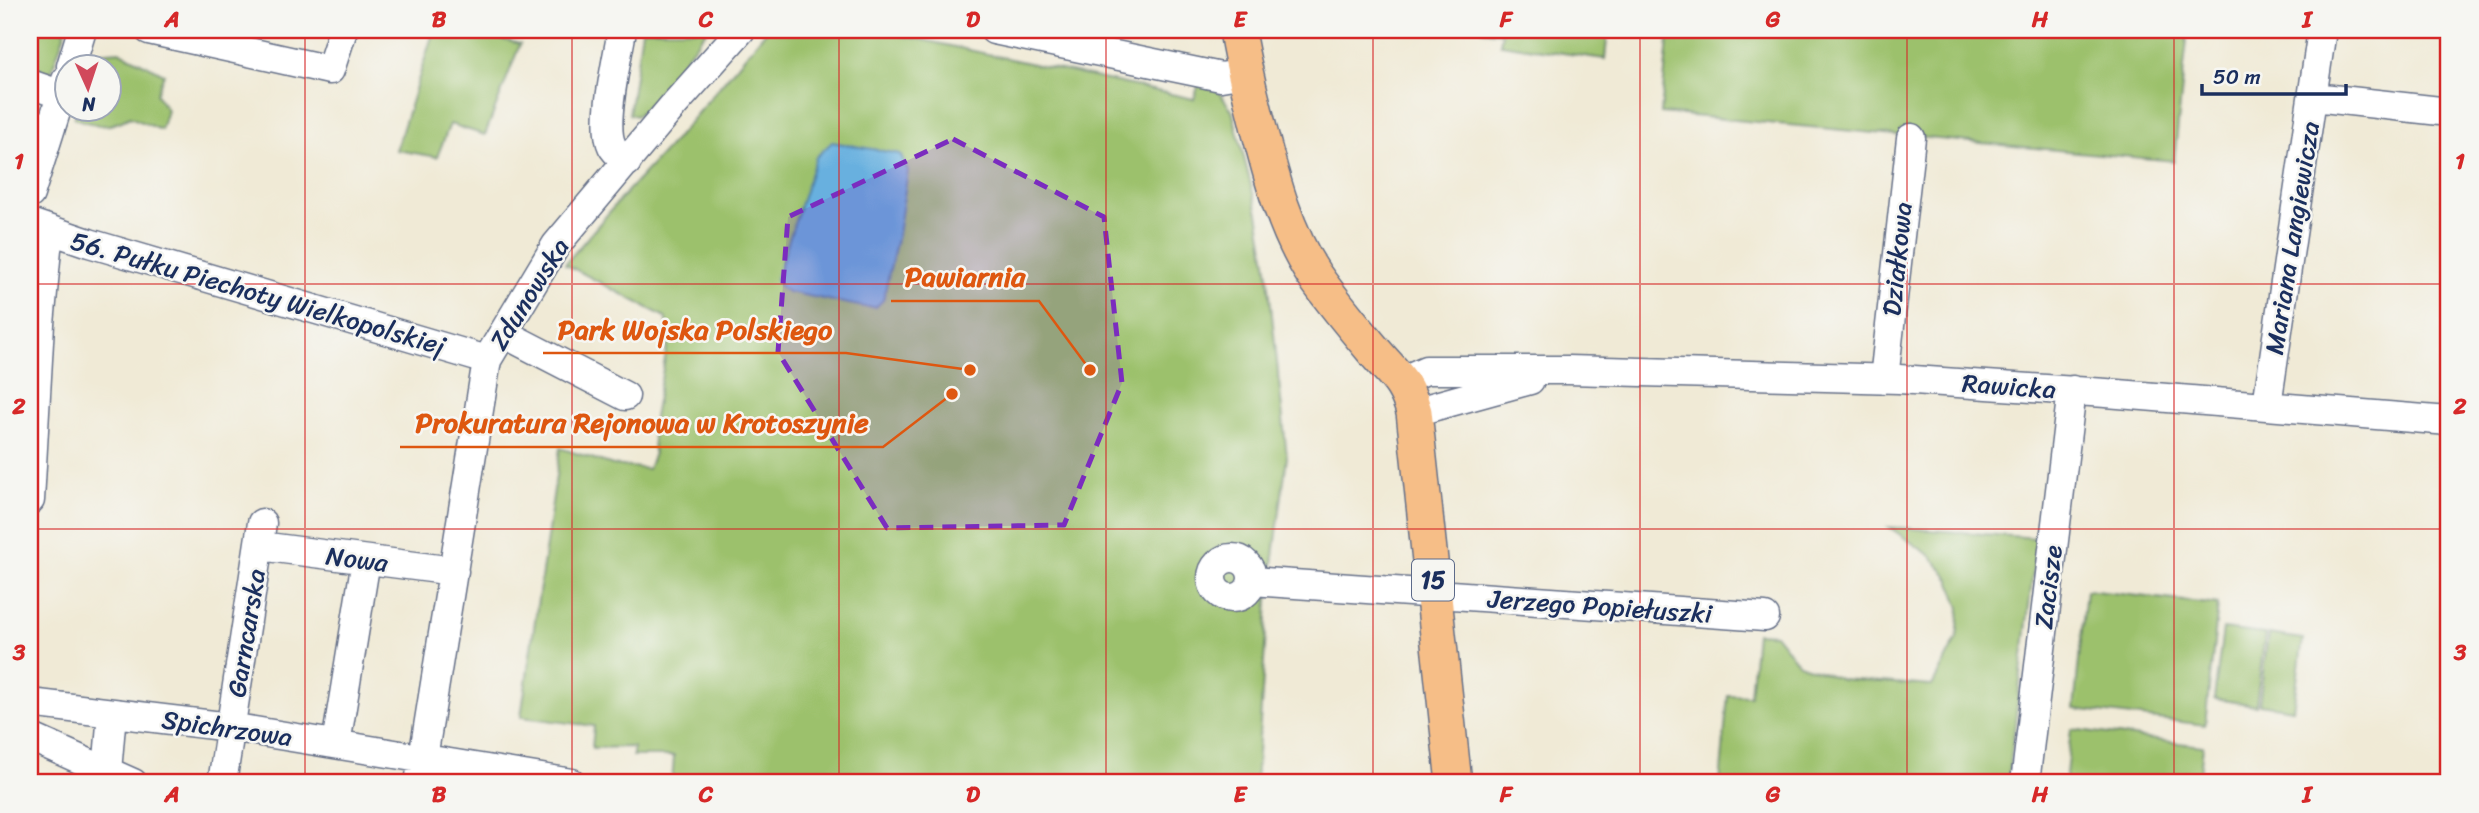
<svg xmlns="http://www.w3.org/2000/svg" width="2479" height="813" font-family="Sriracha,sans-serif">
  <rect width="100%" height="100%" fill="#f6f6f2"/>
  <filter id="ink" filterUnits="userSpaceOnUse"><feTurbulence type="fractalNoise" baseFrequency=".0143" numOctaves="2"/><feDisplacementMap in="SourceGraphic" scale="14" xChannelSelector="R" yChannelSelector="G"/><feConvolveMatrix kernelMatrix="1 2 1 2 8 2 1 2 1" color-interpolation-filters="sRGB"/></filter>
  <filter id="wash" filterUnits="userSpaceOnUse"><feTurbulence type="fractalNoise" baseFrequency=".00686" numOctaves="4" result="noise"/><feDisplacementMap in="SourceGraphic" scale="28" xChannelSelector="R" yChannelSelector="G"/><feGaussianBlur stdDeviation="1.57" result="paint"/><feColorMatrix in="noise" values="0 0 0 0 0 0 0 0 0 0 0 0 0 0 0 0 0 1.4 0 .05"/><feComposite in="paint" operator="in"/></filter>
  <g filter="url(#wash)">
    <rect width="100%" height="100%" fill="#f0ead6"/>
    <path fill="#9cc16c" stroke="#5c7865" stroke-width="2" d="M30,30h36l-17,48 -19,-1z
      M434,30h38v2l48,12 -35,91 -35,-11 -13,33 -41,-7z
      M642,30h65l-62,79 -9,7 -7,-2z
      M767,30h110l317,69 5,-15 18,6 15,20 26,103 9,55 20,189 -19,144 -12,182h-584l2,-27h-41v-9l-41,1 2,-22 -73,-9 39,-269 53,17 35,4 6,-16 -2,-25 18,-96 -5,-15 -100,-53 58,-68 51,-55z
      M1481,30h127l-3,29 -105,-15 2,-11z
      M1669,30h519l-14,131 -513,-48z
      M119,51l45,23 -8,20 11,16 -6,20 -31,-13c-25,13 -30,9 -56,1l4,-9 30,-1v-42h-17l6,-13z
      M1889,527l148,11 -29,245h-288l8,-88 22,1 6,-63 19,1 24,30 42,15 91,7 25,-48 3,-30 -10,-28 -19,-24z
      M2086,590l132,15 -13,120 -131,-16z
      M2223,629l42,5 -9,71 -42,-6z
      M2268,634l35,5 -10,70 -34,-5z
      M2071,729l132,17 -4,37h-134z"/>
    <path fill="#68b0df" stroke="#42709e" stroke-width="2" d="M832,142l68,12 8,17 -10,63 -15,66 -7,7h-12l-76,-15 -7,-4 -5,-9 40,-122z
      M722,774l61,9h-79l1,-3z"/>
  </g>
  <g filter="url(#ink)">
    <g fill="none" stroke-linecap="round" stroke-linejoin="round">
      <g stroke="#667088" stroke-width="31">
        <path id="minor" d="M149,30l181,40 13,-40
          M622,30c-4,26 -21,94 -10,116 3,6 10,11 15,16
          M994,30l227,47 24,-4
          M71,66l11,-36
          M30,84l32,11
          M2314,97l135,15
          M30,194l36,-114
          M30,223l59,20 398,117
          M503,333l122,63
          M1884,379l27,-241
          M1401,381l25,-11h142l331,9 207,14 343,28
          M2267,405l55,-375
          M1414,412l116,-32
          M30,500l10,-176 7,-75 4,-18
          M260,546l194,25
          M1212 578a20 20 0 1 1 40 0a20 20 0 1 1-40 0Z
          M1252,581l513,36
          M30,703l200,24 342,56
          M30,737l103,46
          M336,744l30,-184
          M106,783l6,-70
          M222,783l40,-260
          M419,783l68,-423 69,-115 117,-139 68,-76
          M2025,783l47,-393"/>
      </g>
      <g stroke="#667088" stroke-width="38">
        <path id="major" d="M1237,30c5,33 14,66 22,99 13,50 26,102 55,146 18,26 39,51 60,76 20,24 31,29 40,61l40,371"/>
      </g>
      <use href="#minor" stroke="#fff" stroke-width="28"/>
      <use href="#major" stroke="#f6be87" stroke-width="35"/>
    </g>
  </g>
  <path fill="#7b2cbf" fill-opacity="0.2" stroke="#7b2cbf" stroke-width="5" stroke-dasharray="14 9" stroke-linejoin="round" d="M953,139l151,78 18,166 -58,142 -177,3 -109,-176 10,-135z"/>
  <path fill="none" stroke="#d62828" stroke-width="2" stroke-opacity="0.55" d="M305,30v753M572,30v753M839,30v753M1106,30v753M1373,30v753M1640,30v753M1907,30v753M2174,30v753M30,284h2419M30,529h2419"/>
  <g text-anchor="middle" dominant-baseline="central" stroke-width="5" stroke-linejoin="round" paint-order="stroke">
    <rect fill="#f6f6f2" stroke="#5d6b8a" stroke-width="2" x="1412" y="559.5" width="42" height="41" rx="5"/>
    <g font-size="24" font-weight="bold" fill="#1b2f5e">
      <text x="1433" y="580">15</text>
    </g>
    <g font-size="26" fill="#1b2f5e" stroke="#f6f6f2">
      <text transform="translate(2292 238) rotate(-81)">Mariana Langiewicza</text>
      <text transform="translate(1897 259) rotate(-84)">Działkowa</text>
      <text transform="translate(258 293) rotate(16)">56. Pułku Piechoty Wielkopolskiej</text>
      <text transform="translate(529 294) rotate(-58)">Zdunowska</text>
      <text transform="translate(2009 386) rotate(4)">Rawicka</text>
      <text transform="translate(357 559) rotate(7)">Nowa</text>
      <text transform="translate(2048 587) rotate(-83)">Zacisze</text>
      <text transform="translate(1600 606) rotate(4)">Jerzego Popiełuszki</text>
      <text transform="translate(246 633) rotate(-81)">Garncarska</text>
      <text transform="translate(227 728) rotate(8)">Spichrzowa</text>
    </g>
  </g>
  <path fill="none" stroke="#de5710" stroke-width="2.5" d="M1090 370L1039 301H891M970 370L846 353H543M952 394L883 447H400"/>
  <g fill="#de5710" stroke="#f6f6f2" stroke-width="2.5">
    <circle cx="1090" cy="370" r="7"/>
    <circle cx="970" cy="370" r="7"/>
    <circle cx="952" cy="394" r="7"/>
  </g>
  <g font-size="28" text-anchor="middle" font-weight="bold" fill="#de5710" stroke="#f6f6f2" stroke-width="5" stroke-linejoin="round" paint-order="stroke">
    <text x="965" y="286">Pawiarnia</text>
    <text x="695" y="339">Park Wojska Polskiego</text>
    <text x="642" y="432">Prokuratura Rejonowa w Krotoszynie</text>
  </g>
  <rect width="2479" height="813" fill="none" stroke="#f6f6f2" stroke-width="77"/>
  <g transform="translate(88 88) rotate(177)"><circle r="33" fill="#f6f6f2" stroke="#9ea6b7" stroke-width="2"/>
  <path d="M0-5L12 26L0 18L-12 26Z" fill="#d1495b"/>
  <text y="-10" font-size="19" font-weight="bold" text-anchor="middle" fill="#1b2f5e">N</text>
  </g>
  <path d="M2202 84v10h144v-10" fill="none" stroke="#1b2f5e" stroke-width="3.5"/>
  <text x="2213" y="84" font-size="21" fill="#1b2f5e" stroke="#f6f6f2" stroke-width="5" paint-order="stroke">50 m</text>
  <rect x="38" y="38" width="2402" height="736" fill="none" stroke="#d62828" stroke-width="2.5"/>
  <g font-size="23" text-anchor="middle" font-weight="bold" fill="#d62828">
    <text x="172" y="27">A</text>
    <text x="439" y="27">B</text>
    <text x="706" y="27">C</text>
    <text x="973" y="27">D</text>
    <text x="1240" y="27">E</text>
    <text x="1506" y="27">F</text>
    <text x="1773" y="27">G</text>
    <text x="2040" y="27">H</text>
    <text x="2307" y="27">I</text>
    <text x="19" y="169">1</text>
    <text x="2460" y="169">1</text>
    <text x="19" y="414">2</text>
    <text x="2460" y="414">2</text>
    <text x="19" y="660">3</text>
    <text x="2460" y="660">3</text>
    <text x="172" y="802">A</text>
    <text x="439" y="802">B</text>
    <text x="706" y="802">C</text>
    <text x="973" y="802">D</text>
    <text x="1240" y="802">E</text>
    <text x="1506" y="802">F</text>
    <text x="1773" y="802">G</text>
    <text x="2040" y="802">H</text>
    <text x="2307" y="802">I</text>
  </g>
</svg>
